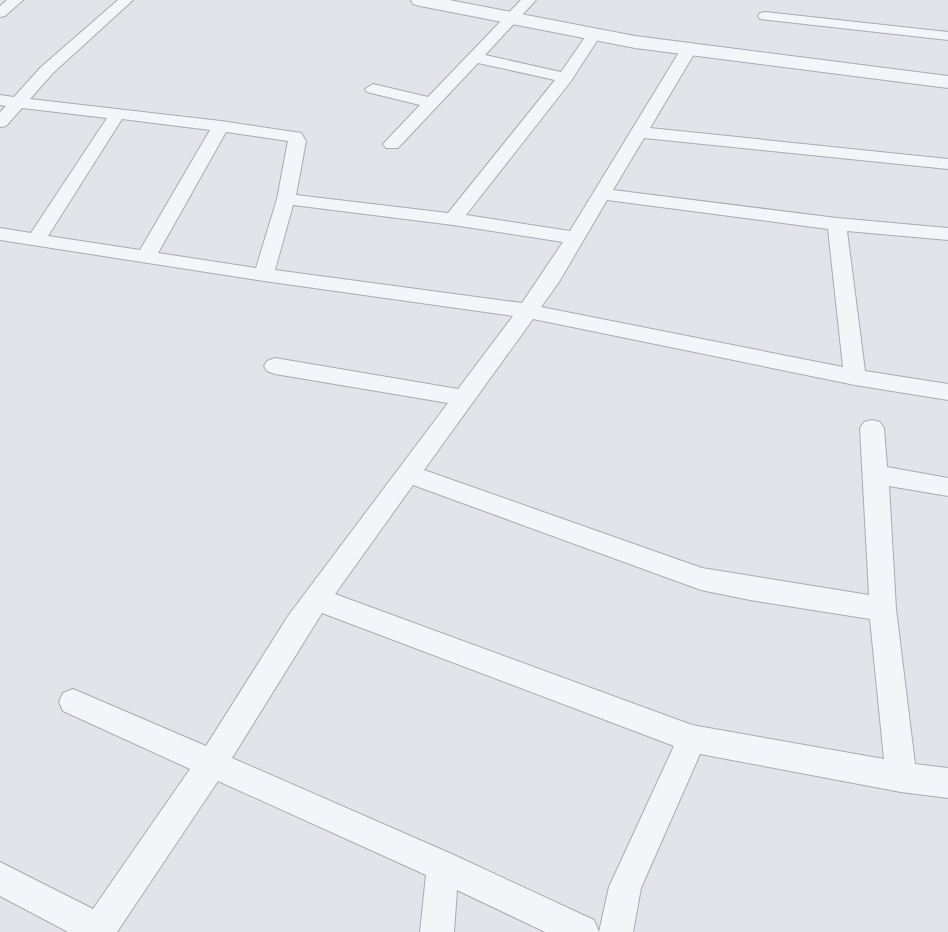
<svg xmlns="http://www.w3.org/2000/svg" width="948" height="932" font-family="Barlow,sans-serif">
  <rect width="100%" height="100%" fill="#e2e4ea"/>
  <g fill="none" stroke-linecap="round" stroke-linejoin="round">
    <g stroke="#a7abb4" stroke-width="2">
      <path id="minor" d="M7,0h16l-18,16 -5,1v-11z
        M118,0h15l-80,73 -23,26 191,22 80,12 5,8 -10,54 152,18 107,-133 -77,-17 -80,85h-12l-3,-4 37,-39 -53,-13 -2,-3 8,-5 55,13 93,-97h15l-51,55 76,17 29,-42h10l2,3 -31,48 -105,134 104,16 111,-182 8,-5 8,5 -47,79 298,31v10l-304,-31 -31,52 224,28 111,10v12l-101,-9 18,140 83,13v16l-93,-15 -322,-66 -109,151 278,98 167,27 -9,-167 4,-6 8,-2 8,2 4,6 3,39 61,11v18l-59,-10 7,123 19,155 33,4v30l-47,-6 -201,-38 -59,134 -8,44h-34l10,-45 65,-141 -352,-133 -90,145 222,97 140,65 5,12h-54l-88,-42 -3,42h-34l6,-57 -208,-94 -101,151h-49l-68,-36v-34l93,47 97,-140 -127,-58 -4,-9 4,-9 10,-4 133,57 82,-130 160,-213 -173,-29 -8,-3 -3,-5 3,-5 8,-3 183,31 55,-73 -249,-35 -264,-41v-12l31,5 76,-115 -85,-10 -16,18 -6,1v-15l6,-6 -6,-1v-10l14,2 27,-30zM122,119l88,11 -70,120 -92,-14zM226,132l62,9 -11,58 -21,69 -98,-15zM607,200l221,29 15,138 -302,-60 18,-25zM293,205l160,20 110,17 -41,61 -247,-33zM413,485l288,105 49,10 120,19 14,140 -192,-34 -357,-131z
        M765,12l183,20v8l-188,-21 -2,-3 2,-3z"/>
    </g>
    <g stroke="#a7abb4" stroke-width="2">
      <path id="tertiary" d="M411,0h38l186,36 313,40v12l-313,-40 -215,-42 -7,-2z"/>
    </g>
    <use href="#minor" fill="#f4f5f8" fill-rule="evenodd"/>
    <use href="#tertiary" fill="#f4f5f8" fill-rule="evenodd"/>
  </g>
</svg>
